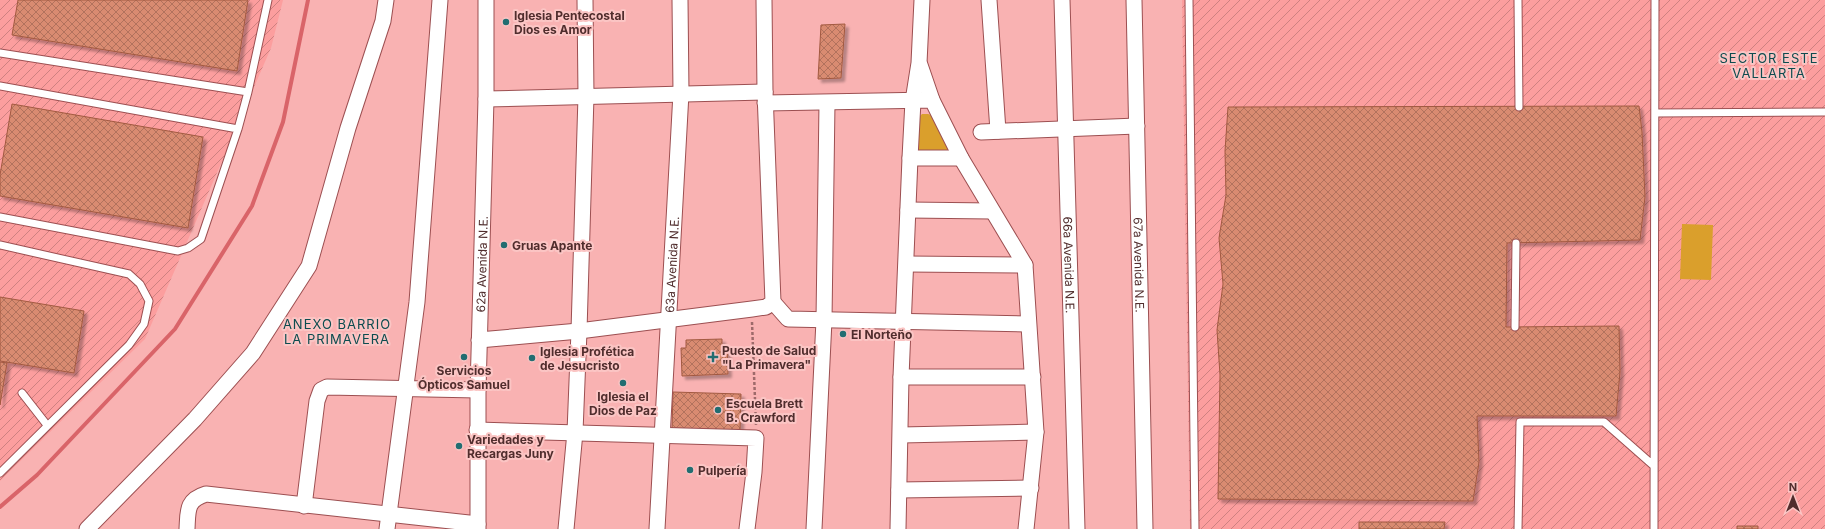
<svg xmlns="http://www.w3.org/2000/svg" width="1825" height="529" font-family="Inter,sans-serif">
  <defs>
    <pattern id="industrial-furrows" width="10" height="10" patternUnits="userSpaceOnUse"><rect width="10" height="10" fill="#fc9e9e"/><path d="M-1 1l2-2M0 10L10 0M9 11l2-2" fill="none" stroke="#ce8181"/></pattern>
    <pattern id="building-cross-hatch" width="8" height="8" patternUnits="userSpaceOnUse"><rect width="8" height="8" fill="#d98b71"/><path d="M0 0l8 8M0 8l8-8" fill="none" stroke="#b2725d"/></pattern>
    <filter id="shadow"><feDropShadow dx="3.5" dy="3.5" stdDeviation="1" flood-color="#0004"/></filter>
  </defs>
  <rect width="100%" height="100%" fill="#f9b2b2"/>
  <path fill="url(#industrial-furrows)" d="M0,0h283l-12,48 -126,291 -145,142z
    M1182,0h643v529h-635z"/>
  <path fill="#da9f2c" d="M922,114h6l6,2 18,36 -35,-1 1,-33z
    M1682,224l31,1 -2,55 -31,-1z"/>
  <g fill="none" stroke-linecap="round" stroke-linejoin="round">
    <path stroke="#d96469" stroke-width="4" d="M0,507l37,-32 138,-146 77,-123 31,-84 25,-122"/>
  </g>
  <path fill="url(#building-cross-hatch)" stroke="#a25940" filter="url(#shadow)" d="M18,0h230l-11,71 -225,-36z
    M845,24l-4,54 -23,1 3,-54z
    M12,104l191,33 -15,91 -188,-32v-21z
    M1639,106l3,26 3,65 -5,43 -133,3 -1,84 113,-1 1,46 -4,44h-139l2,46 -6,39 -255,-2 2,-124 -3,-45 6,-46 -4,-46 7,-43 -1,-44 3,-44z
    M0,297l84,14 -10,62 -74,-12z
    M722,339v7h5l1,28 -46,2 -1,-28h5v-8z
    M0,362l7,1 -7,42z
    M673,392l68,2 -1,38 -68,-2z
    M1359,522h86l-1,7h-85z
    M1737,526h21v3h-21z"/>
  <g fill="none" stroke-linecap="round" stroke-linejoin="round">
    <g stroke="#9c4f51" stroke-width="9">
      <path id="lane" d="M1189,0l6,529
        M1518,0l1,107
        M0,53l248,39
        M0,86l238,43
        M1655,113l170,-1
        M0,217l178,34 10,-3 13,-9 37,-110 10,-37 20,-92
        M0,245l129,29 11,10 9,17 -5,23 -15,21 -129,128
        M1515,327l1,-84
        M22,393l25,32
        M1518,529l2,-107h84l50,44
        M1654,529l1,-529"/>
    </g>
    <g stroke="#9c4f51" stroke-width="17">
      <g id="street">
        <path d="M989,0l9,131"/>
        <path id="s1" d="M1062,0l15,529"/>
        <path id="s2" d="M1134,0l11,529"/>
        <path d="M920,65l12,35"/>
        <path d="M486,99l279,-7"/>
        <path d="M765,103l167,-3 29,58 64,107 11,167 -10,97"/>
        <path d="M981,132l156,-6"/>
        <path d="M910,158h51"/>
        <path d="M908,210l84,1"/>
        <path d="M907,264l118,1"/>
        <path d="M773,302l15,17 240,5"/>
        <path d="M479,340l100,-9 173,-22 14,-2 7,-5 -8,-210 -1,-92"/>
        <path d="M901,377h132"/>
        <path d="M477,430l279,8 -2,34 -7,57"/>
        <path d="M901,435l135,-3"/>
        <path d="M899,490l132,-2"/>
        <path d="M304,506l13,-105 4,-11 6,-3 151,3"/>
        <path d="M87,529l108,-110 58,-66 56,-87 39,-138 35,-107 3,-21"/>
        <path d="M187,529c1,-18 -1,-29 19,-35l272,30"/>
        <path d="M387,529l30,-227 23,-302"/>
        <path id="s3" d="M478,529v-139l8,-291v-99"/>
        <path d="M566,529l9,-97 4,-101 7,-235 -1,-96"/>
        <path id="s4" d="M657,529l24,-436 -1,-93"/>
        <path d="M814,529l10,-209 3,-217"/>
        <path d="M898,529l3,-152 9,-219 3,-57 6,-38 3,-63"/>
      </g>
    </g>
    <path stroke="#9e6a6a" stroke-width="2.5" stroke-dasharray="3 2" stroke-linecap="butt" d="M752,322l4,103"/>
    <use href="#lane" stroke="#fff" stroke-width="7"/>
    <use href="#street" stroke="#fff" stroke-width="15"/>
  </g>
  <g fill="#226d71" stroke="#fbc5c4" stroke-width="1.5">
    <circle cx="506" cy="22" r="4"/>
    <circle cx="504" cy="245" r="4"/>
    <circle cx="843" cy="334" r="4"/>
    <circle cx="464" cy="357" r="4"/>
    <path d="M711 351h4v4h4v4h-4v4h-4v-4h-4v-4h4z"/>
    <circle cx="532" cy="358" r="4"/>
    <circle cx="623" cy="383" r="4"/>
    <circle cx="718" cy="410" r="4"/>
    <circle cx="459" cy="446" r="4"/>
    <circle cx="690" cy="470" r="4"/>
  </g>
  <g text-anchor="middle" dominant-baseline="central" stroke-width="4" stroke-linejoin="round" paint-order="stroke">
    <g font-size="12" font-weight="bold" fill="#502d2d" stroke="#fbc5c4" text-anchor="start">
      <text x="514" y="15">Iglesia Pentecostal<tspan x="514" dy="14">Dios es Amor</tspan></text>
      <text x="512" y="245">Gruas Apante</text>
      <text x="851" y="334">El Norteño</text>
      <text x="722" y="350">Puesto de Salud<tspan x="722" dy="14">"La Primavera"</tspan></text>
      <text x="540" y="351">Iglesia Profética<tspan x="540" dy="14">de Jesucristo</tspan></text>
      <text x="464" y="370" text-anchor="middle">Servicios<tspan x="464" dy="14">Ópticos Samuel</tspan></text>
      <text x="623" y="396" text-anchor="middle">Iglesia el<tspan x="623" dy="14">Dios de Paz</tspan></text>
      <text x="726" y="403">Escuela Brett<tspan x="726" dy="14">B. Crawford</tspan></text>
      <text x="467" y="439">Variedades y<tspan x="467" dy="14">Recargas Juny</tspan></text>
      <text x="698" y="470">Pulpería</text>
    </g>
    <g font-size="12" fill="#502d2d" stroke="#fbc5c4">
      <text stroke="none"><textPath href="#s3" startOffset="265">62a Avenida N.E.</textPath></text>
      <text stroke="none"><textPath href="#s1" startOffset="265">66a Avenida N.E.</textPath></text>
      <text stroke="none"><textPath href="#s2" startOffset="265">67a Avenida N.E.</textPath></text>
      <text stroke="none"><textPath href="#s4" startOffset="265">63a Avenida N.E.</textPath></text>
    </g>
    <g font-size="13" letter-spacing="1" fill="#0d4c4f" stroke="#fbc5c4">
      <text x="1769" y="58">SECTOR ESTE<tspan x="1769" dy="15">VALLARTA</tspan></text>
      <text x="337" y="324">ANEXO BARRIO<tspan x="337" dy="15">LA PRIMAVERA</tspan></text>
    </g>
  </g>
  <g transform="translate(1793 497)" stroke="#fbc5c4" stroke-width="3" paint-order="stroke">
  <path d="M0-3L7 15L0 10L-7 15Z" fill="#502d2d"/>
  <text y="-6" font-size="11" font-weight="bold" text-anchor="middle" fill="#502d2d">N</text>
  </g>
</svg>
